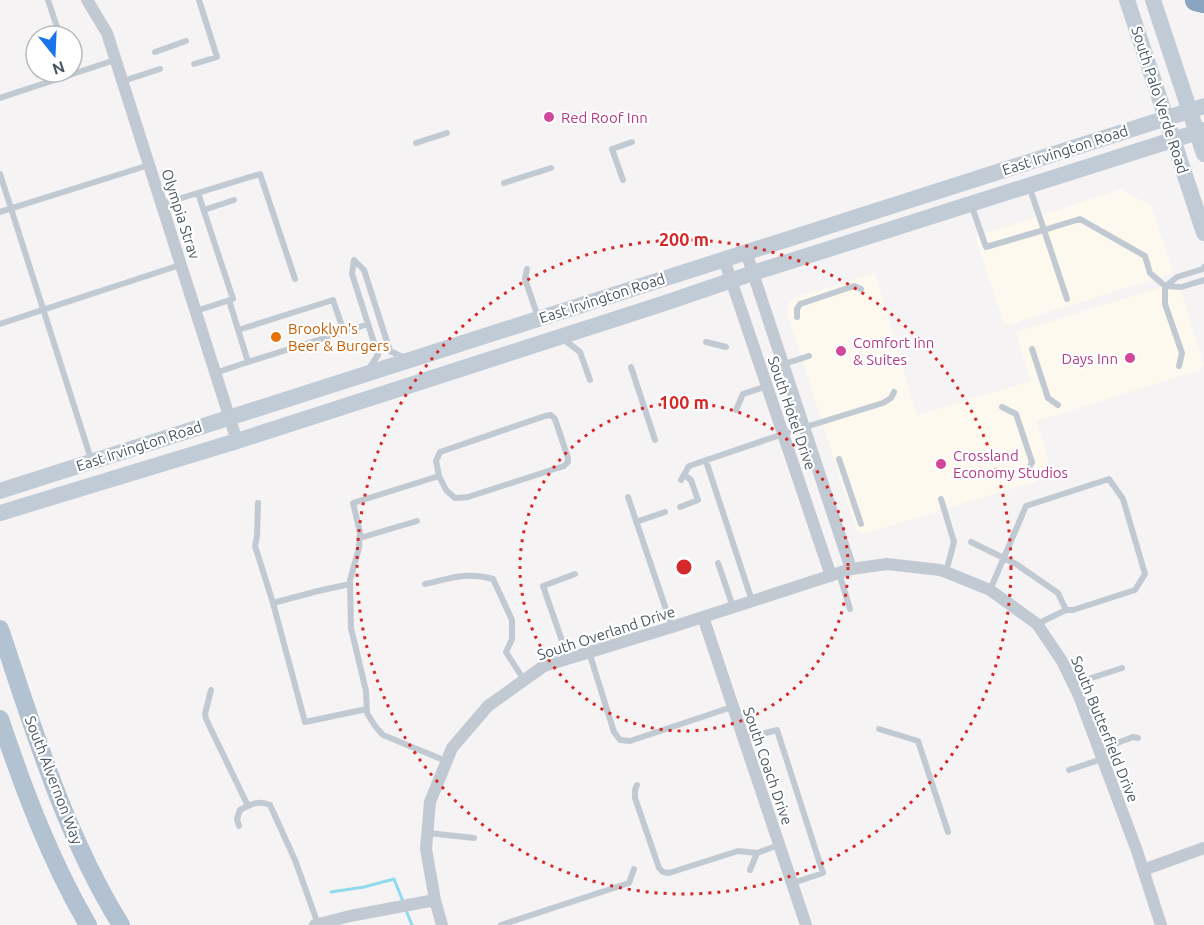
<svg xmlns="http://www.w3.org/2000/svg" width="1204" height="925" font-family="Ubuntu,sans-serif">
  <rect width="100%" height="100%" fill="#f5f3f3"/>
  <path fill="#fdf9ef" d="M1121,189l30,17 22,67 -168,53 -30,-89z
    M875,273l42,142 114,-34 -15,-49 162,-50 26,82 -3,6 -164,51 14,49 -14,11 -174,53 -6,-3 -70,-218 1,-8 6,-7z"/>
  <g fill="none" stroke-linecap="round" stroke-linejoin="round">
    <path stroke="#90daee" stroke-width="3" d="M331,892l33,-5 30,-8 10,25
      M406,910l6,15"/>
    <g stroke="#7690ad" stroke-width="22">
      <path id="highway" d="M1196,0l8,2"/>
    </g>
    <path stroke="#c1cad2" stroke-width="6" d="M48,0l12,36
      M155,52l31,-11
      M194,64l23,-7 -18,-57
      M123,81l37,-12
      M0,98l115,-38
      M416,143l31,-10
      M0,174l91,285
      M623,180l-11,-31 20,-7
      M504,183l47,-15
      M1029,186l15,44 36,-11 65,37 5,17 15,13 16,1 23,-7
      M162,204l98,-30 35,105
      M971,204l15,43 58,-17 23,69
      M204,210l30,-10
      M0,212l149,-47
      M527,269l-2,10 13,38
      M1165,286v18l17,49 -3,13
      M1166,286l11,-9 26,-8 1,-2
      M196,311l37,-12 -35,-106
      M797,317v-8l3,-5 54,-18 7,3
      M0,324l180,-59
      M238,330l95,-30 11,32 -96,30
      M344,332l24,-8
      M563,339l17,13 10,28
      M706,342l20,5
      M1032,349l16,49 10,7
      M784,364l25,-8
      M631,367l24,73
      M368,370l10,-15 -26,-81 2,-14 10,10 26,81 15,7
      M215,373l33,-11 -19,-62
      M1002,407l14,7 16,48 -6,12
      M736,410l7,-16 24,-8
      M839,459l22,65
      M706,461l46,140
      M439,476l-3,-15 4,-9 105,-36 6,-1 4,4 13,39v4l-4,4 -96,31 -13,1 -9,-8 -7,-14 -86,27 7,29 -1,16 -9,32 1,48 15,63 1,22 8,13 8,9 63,26
      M681,480l8,-14 94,-32 100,-31 8,-5 3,-6
      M628,497l44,130
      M941,499l13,43 -8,30
      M258,503l-1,33 -2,10 18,57 45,-12 32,-7
      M680,507l18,-7 -7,-20 -7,-5
      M636,522l29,-10
      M360,538l57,-17
      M971,542l45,22 42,29 8,17 -29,14
      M718,563l15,44
      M839,573l11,36
      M425,584c27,-6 41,-12 68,-5l19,41v19l-6,13 18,28
      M990,590l36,-84 83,-27 14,20 22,75 -10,16 -62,20h-7
      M273,603l32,119 62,-13
      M589,652l25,80 6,8 10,1 102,-34
      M568,658l-25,-72 32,-12
      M1073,684l49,-16
      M211,690l-6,24 1,5 42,87
      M879,729l39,12 30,91
      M743,739l34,-9 46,143 -30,10
      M1099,750l34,-13 5,1
      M1069,770l33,-11
      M637,785l-2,5v8l24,70 4,4 6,1 69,-22 19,2 22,-8
      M239,826l-2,-7 3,-9c11,-6 19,-10 30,-5l25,55 23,64
      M428,833l46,5
      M750,870l7,-17
      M501,925l128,-42 5,-14"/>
    <path stroke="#c1cad2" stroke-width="12" d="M87,0l20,33 130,408
      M746,252l105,317
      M724,259l107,317
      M703,617l103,308
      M1143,870l61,-22
      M315,925l35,-9 85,-16
      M442,925l-7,-25 -9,-51 4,-47 22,-54 36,-42 56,-40 128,-39 179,-58 36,-5 53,6 6,2 44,18 47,34 25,37 17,35 58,155 24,74"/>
    <path stroke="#c1cbd6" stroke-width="16" d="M1127,0l77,233
      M1153,0l51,154
      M0,491l1204,-385
      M0,513l237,-72 425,-137 91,-31 451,-143"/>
    <path stroke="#b3c2d1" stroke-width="18" d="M0,629c34,101 64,204 121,296
      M0,719c24,71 50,141 88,206"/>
    <use href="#highway" stroke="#8ba5c1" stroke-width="21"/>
  </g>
  <g fill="none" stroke="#d62828" stroke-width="3" stroke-dasharray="3 6">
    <circle cx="684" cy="567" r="164"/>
    <circle cx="684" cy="567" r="327"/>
  </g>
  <g fill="#d1479c" stroke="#fff" stroke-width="2">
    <circle cx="549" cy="117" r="6"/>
    <circle cx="841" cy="351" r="6"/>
    <circle cx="1130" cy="358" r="6"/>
    <circle cx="941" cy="464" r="6"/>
  </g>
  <circle fill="#e8710a" stroke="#fff" stroke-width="2" cx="276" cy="337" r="6"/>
  <g text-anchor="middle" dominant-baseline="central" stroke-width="4.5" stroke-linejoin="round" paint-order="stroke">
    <g font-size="15" fill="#4a5661" stroke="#fff">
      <text transform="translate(1160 100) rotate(72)">South Palo Verde Road</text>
      <text transform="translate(1065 150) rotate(-18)">East Irvington Road</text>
      <text transform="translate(181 214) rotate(72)">Olympia Strav</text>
      <text transform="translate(602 298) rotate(-18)">East Irvington Road</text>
      <text transform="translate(792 413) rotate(71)">South Hotel Drive</text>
      <text transform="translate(139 446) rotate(-18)">East Irvington Road</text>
      <text transform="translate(606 633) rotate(-18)">South Overland Drive</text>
      <text transform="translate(1105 729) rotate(68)">South Butterfield Drive</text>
      <text transform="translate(768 766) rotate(71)">South Coach Drive</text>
      <text transform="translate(54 780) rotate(69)">South Alvernon Way</text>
    </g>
    <g font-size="15" fill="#b23c85" stroke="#fff" text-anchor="start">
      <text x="561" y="117">Red Roof Inn</text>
      <text x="853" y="342">Comfort Inn<tspan x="853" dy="17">&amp; Suites</tspan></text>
      <text x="1118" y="358" text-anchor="end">Days Inn</text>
      <text x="953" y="455">Crossland<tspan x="953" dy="17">Economy Studios</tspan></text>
    </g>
    <g font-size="15" fill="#c56008" stroke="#fff" text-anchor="start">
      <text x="288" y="328">Brooklyn's<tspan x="288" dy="17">Beer &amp; Burgers</tspan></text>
    </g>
  </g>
  <circle cx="684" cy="567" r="9" fill="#d62828" stroke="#fff" stroke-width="3"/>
  <g font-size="18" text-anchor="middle" font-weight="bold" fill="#d62828" stroke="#fff" stroke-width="4.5" stroke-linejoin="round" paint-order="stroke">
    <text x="684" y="246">200 m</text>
    <text x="684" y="409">100 m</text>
  </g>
  <g transform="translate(54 54) rotate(162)"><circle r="28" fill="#ffffff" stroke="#b7bbc0" stroke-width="1.5"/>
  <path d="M0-4.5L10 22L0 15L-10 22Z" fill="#1a73e8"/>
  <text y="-9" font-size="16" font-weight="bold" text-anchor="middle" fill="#4a5661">N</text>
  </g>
</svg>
